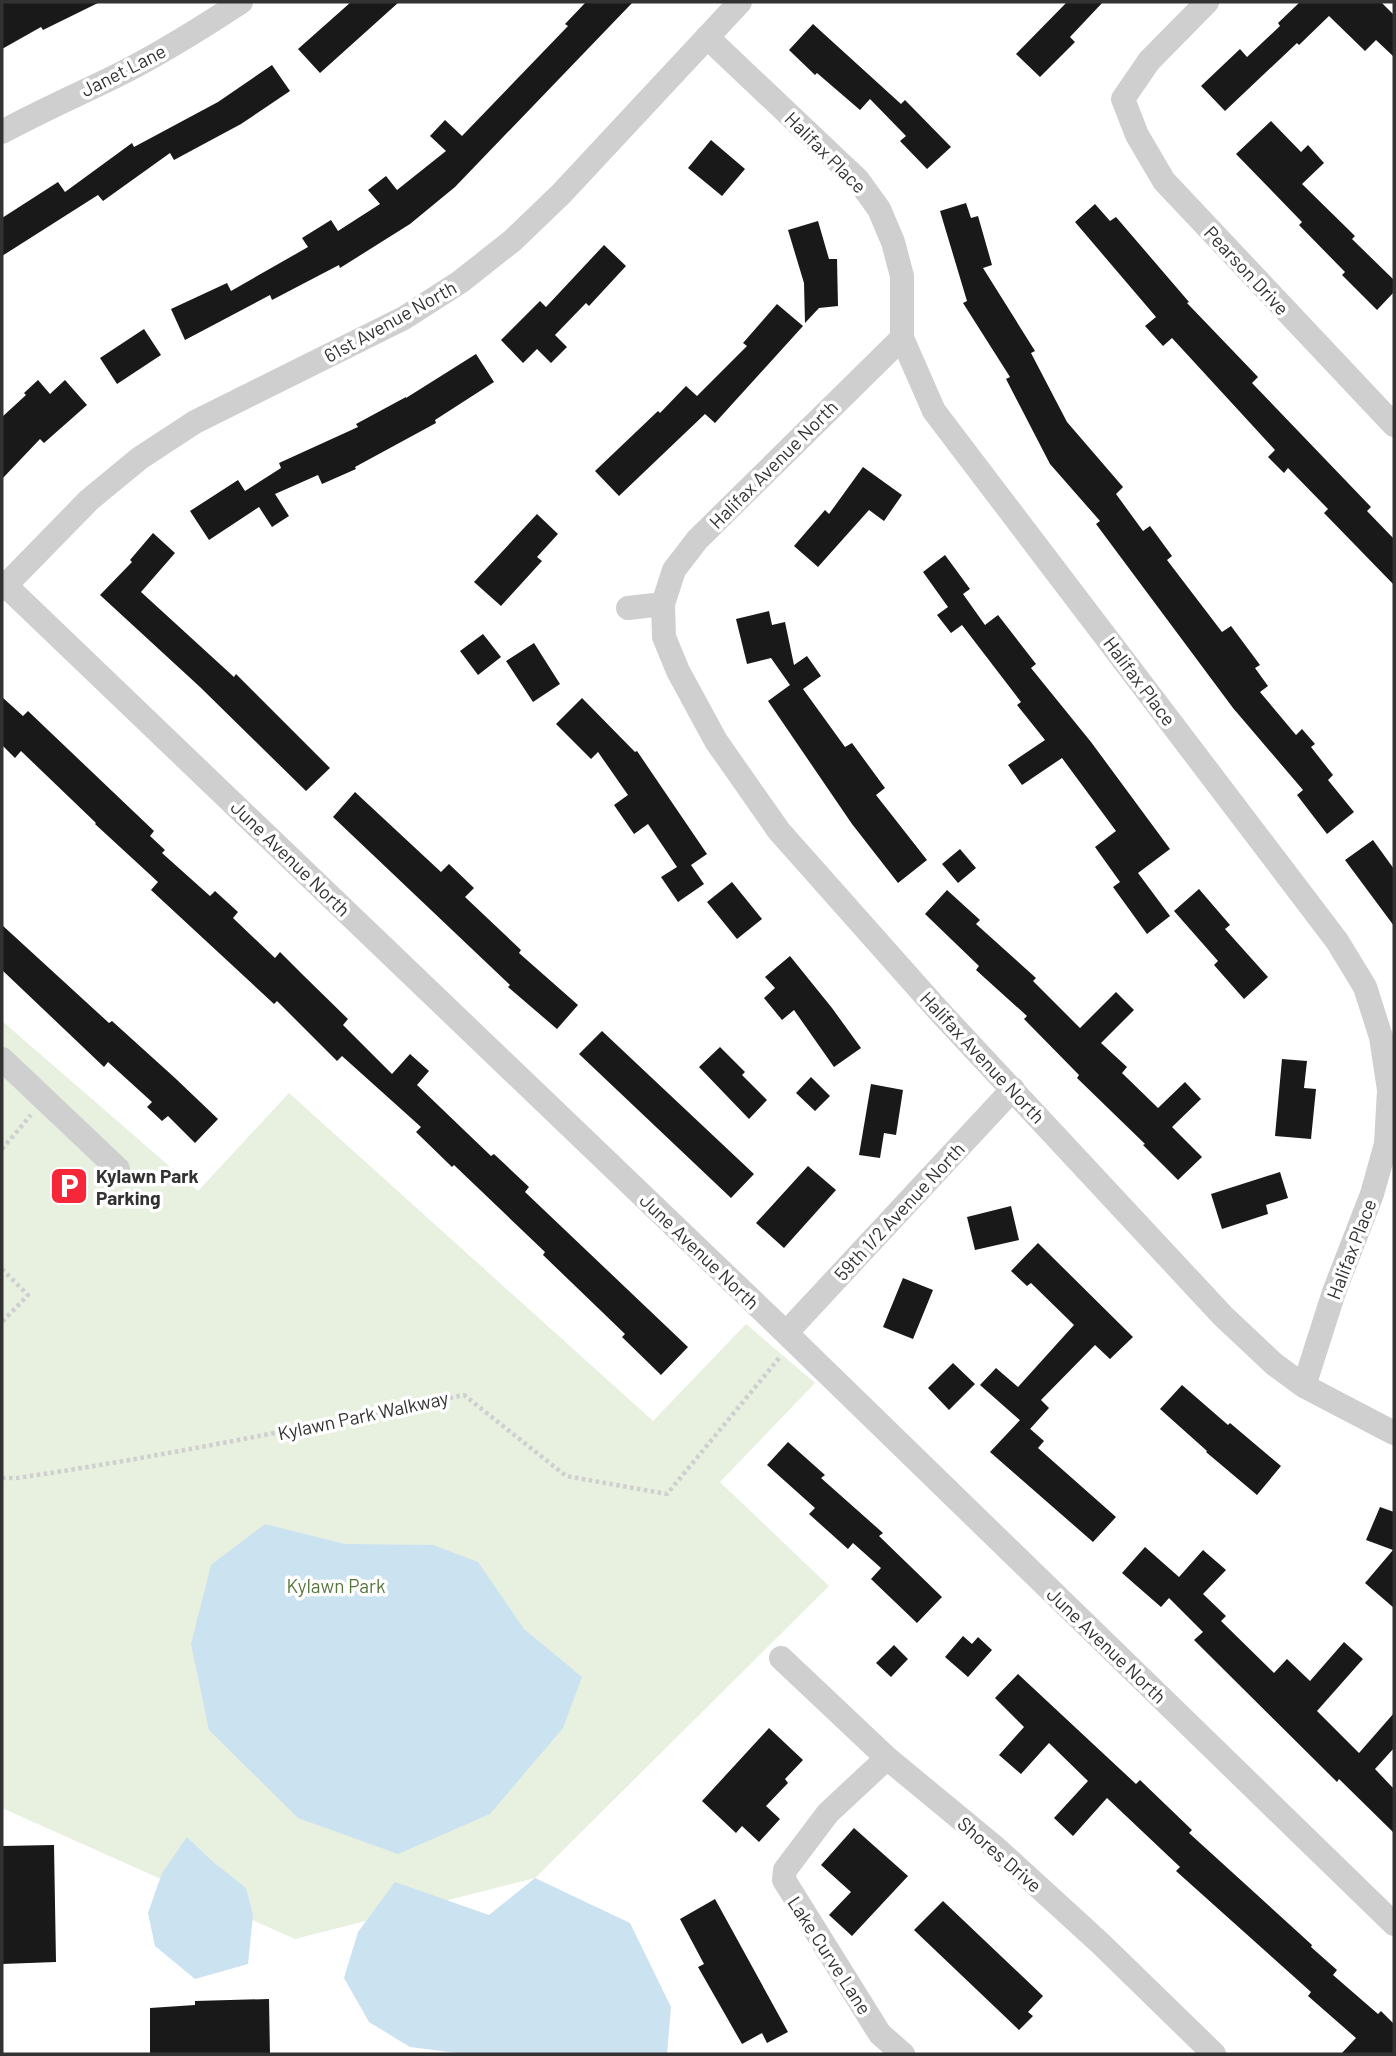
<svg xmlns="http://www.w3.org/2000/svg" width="1396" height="2056" font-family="Barlow,sans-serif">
  <rect width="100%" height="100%" fill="#fff"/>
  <path fill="#e8f0e0" d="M2,1021l196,170 91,-98 364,328 93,-97 69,59 -95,99 109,104 -294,292 -240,61 -293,-131z"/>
  <path fill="#cbe2f1" d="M265,1524l80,20 88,1 45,17 46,67 58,48 -19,51 -73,86 -92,40 -100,-36 -89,-88 -18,-86 20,-79z
    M187,1837l25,24 34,27 7,27 -5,49 -53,15 -40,-33 -7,-33 14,-40z
    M535,1878l95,45 41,84 -4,47h-202l-55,-7 -41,-25 -25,-44 14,-46 37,-50 94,33z"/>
  <path fill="#191919" d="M2,2h98l-57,28 -2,-3 -39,22z
    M351,2h48l-79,71 -22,-24z
    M586,2h47l-178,185 -45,37 -70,44 -1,-3 -67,35 -2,-5 -85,45 -14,-31 56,-26 4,8 77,-44 -6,-9 29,-18 7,11 42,-27 -12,-14 18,-14 11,14 49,-39 -16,-15 15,-16 17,16 106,-110 -3,-2z
    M1067,2h36l-33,35 5,5 -35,35 -24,-23z
    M1300,2h81l13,13v42l-18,-17 -11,11 -36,-35 -30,29 -2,-2 -72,68 -24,-25 39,-37 7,8 33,-31 -2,-3z
    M813,24l88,80 4,-4 46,47 -24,22 -27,-28 6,-5 -36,-37 -10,11 -43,-37 -2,2 -26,-25z
    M272,65l18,26 -49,33 -67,36 -4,-7 -67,48 -5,-6 -96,61v-38l56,-36 7,10 67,-49 2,4 84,-45z
    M1271,121l30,31 7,-7 16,18 -22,21 53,52 -3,3 42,41v12l-17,18 -35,-35 3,-3 -46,-47 3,-3 -66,-68z
    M711,140l34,29 -23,27 -34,-28z
    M966,203l5,15 7,-2 14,49 -9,3 52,83 -4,2 36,69 56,65 -7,7 27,37 7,-5 22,30 -5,4 55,72 9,-6 29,39 -5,3 13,18 -8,6 36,43 6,-6 13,15 -4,3 22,28 -5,5 26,32 -27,22 -30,-39 6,-5 -70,-82 -137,-184 4,-3 -50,-57 -44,-85 4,-2 -47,-74 4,-2 -27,-90z
    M1095,204l15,17 6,-4 73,85 -2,1 71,74 -6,6 119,124 -4,4 27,28v46l-70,-72 4,-4 -40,-41 -4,5 -16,-16 7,-7 -103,-112 -9,8 -18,-20 11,-9 -81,-95z
    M818,221l11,38h8l1,47 -19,2 -14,15 -1,-40 -16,-53z
    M604,245l22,21 -37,40 -3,-3 -31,32 12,12 -16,16 -14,-14 -14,14 -22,-23 39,-39 6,6z
    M777,304l26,22 -88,97 -10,-9 -86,82 -24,-25 63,-60 2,2 26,-27 11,10 50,-50 -4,-3z
    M144,329l17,26 -44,29 -17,-26z
    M476,354l18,28 -59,38 1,3 -81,44 1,2 -34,15 -4,-9 -43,19 14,22 -17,11 -13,-20 -50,33 -19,-29 48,-31 7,11 36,-23 -2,-5 79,-36 -2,-3 50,-27v1z
    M38,380l12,14 15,-14 22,25 -43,38 -4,-4 -38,40v-62l24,-22 -2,-2z
    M863,467l39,28 -18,26 -15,-11 -51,57 -24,-21 31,-36 4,4z
    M537,514l21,20 -21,23 5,4 -41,45 -27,-24z
    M153,533l22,20 -34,39 93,85 2,-3 94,94 -24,23 -106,-104 -100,-92 32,-33 -2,-2z
    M945,555l25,34 -7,5 22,31 13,-10 38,49 -5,4 60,74 79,107 -32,24 32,43 -23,18 -34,-47 7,-5 -25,-35 21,-16 -54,-73 -40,27 -14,-20 37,-25 -28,-35 4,-3 -59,-77 -11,8 -14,-18 11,-8 -25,-35z
    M769,611l3,14 13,-3 9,43 13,-9 14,20 -18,13 42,58 7,-4 33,45 -9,7 51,65 -29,23 -46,-59 -84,-123 22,-16 -19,-27 -24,6 -11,-45z
    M483,634l18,23 -23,18 -18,-24z
    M534,643l26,41 -27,18 -27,-41z
    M2,697l21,19 5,-5 126,120 -4,5 15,14 -3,3 48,43 5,-5 23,21 -5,6 42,40 5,-6 23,23 45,44 -5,6 49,49 18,-20 19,17 -12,14 74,71 3,-2 35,33 -4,5 163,155 -27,28 -39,-38 3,-3 -82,-79 2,-3 -91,-87 -2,2 -36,-35 5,-5 -79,-71 -5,5 -60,-60 -3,3 -123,-114 7,-8 -63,-58 1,-1 -75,-72 -6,7 -13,-13z
    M582,698l53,54 2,-1 70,103 -16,11 13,19 -26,18 -17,-25 16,-10 -29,-43 -14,10 -20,-29 14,-10 -30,-43 -7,7 -35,-35z
    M355,792l86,80 8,-8 25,24 -9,9 56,53 -2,3 59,52 -21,24 -49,-42 2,-2 -177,-168z
    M1373,840l21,29v57l-49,-66z
    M960,849l16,19 -18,15 -16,-19z
    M732,882l30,37 -25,20 -30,-37z
    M1199,889l31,36 -5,4 43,48 -24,22 -30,-34 4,-4 -44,-50z
    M947,890l33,30 -4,4 60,54 -3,3 47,47 36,-36 18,18 -33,33 26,24 -5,6 36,35 27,-26 16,17 -29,28 30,30 -24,23 -35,-35 2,-1 -68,-66 2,-3 -55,-56 3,-3 -51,-46 3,-4 -54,-52z
    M2,925l107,98 3,-2 63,57 43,41 -23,24 -27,-27 -6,5 -15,-14 5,-5 -44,-40 -4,5 -102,-97z
    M790,956l42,52 29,40 -27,19 -40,-57 -12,10 -18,-22 11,-10 -10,-11z
    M602,1031l152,143 -23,24 -152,-144z
    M720,1047l25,25 -3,3 25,25 -18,19 -50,-52z
    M1282,1059l25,2 -3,27 12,1 -5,50 -36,-3z
    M811,1077l19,19 -15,15 -19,-18z
    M871,1084l32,6 -7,45 -12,-2 -4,25 -21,-3z
    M808,1166l28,24 -52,58 -28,-25z
    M1280,1172l8,26 -22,7 2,9 -46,15 -11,-35z
    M1011,1206l8,34 -44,10 -8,-33z
    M1038,1243l95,94 -23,22 -15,-14 -54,55 8,8 -19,21 -50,-44 16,-17 22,19 56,-62 -43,-42 -4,3 -16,-15z
    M903,1278l30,12 -20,49 -30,-12z
    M953,1363l22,21 -26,26 -21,-22z
    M1182,1385l46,40 2,-2 51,43 -24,29 -51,-43 1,-1 -47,-42z
    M1020,1420l24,21 -6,7 78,69 -23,25 -103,-90z
    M788,1442l37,33 -4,3 62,55 -4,3 63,61 -25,26 -46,-44 10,-11 -28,-25 -5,6 -39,-35 6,-6 -48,-43z
    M1380,1507l14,5v96l-29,-25 28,-33 -27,-10z
    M1145,1547l34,30 24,-27 23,20 -23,24 23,22 -5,5 53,52 13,-14 23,22 34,-39 19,17 -46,52 42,42 35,-40v35l-19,21 19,20v44l-55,-54 -2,3 -143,-142 9,-8 -34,-34 -8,9 -39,-34z
    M963,1636l9,8 6,-7 14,13 -24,27 -23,-20z
    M894,1645l14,14 -17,18 -15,-14z
    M1018,1674l118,110 4,-4 52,50 -3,3 123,112 -1,2 26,23 -4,5 45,39 3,-3 13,13v30h-53l15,-16 -48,-42 3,-4 -135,-121 4,-4 -73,-69 -34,38 -19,-18 34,-37 -39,-38 -28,31 -22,-19 25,-28 -29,-29z
    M769,1728l34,32 -18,19 3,4 -22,23 14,13 -21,23 -17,-16 -6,7 -34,-32z
    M854,1828l54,48 -56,60 -23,-21 22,-23 -30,-27z
    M54,1845l2,117 -54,2v-118z
    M715,1899l73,133 -21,11 -5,-10 -20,11 -44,-77 6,-3 -24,-45z
    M943,1901l100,95 -15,16 5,4 -14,14 -105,-100z
    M269,1999l1,55h-120v-46l45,-3v-4z"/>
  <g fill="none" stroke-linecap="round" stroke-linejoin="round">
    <path stroke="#cfcfcf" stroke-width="4.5" stroke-dasharray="3.5 3.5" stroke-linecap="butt" d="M2,1149l29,-34
      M2,1269l26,26 -26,27
      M2,1478h15c150,-22 298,-53 447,-83l102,81 101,18 113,-137"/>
    <path stroke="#cfcfcf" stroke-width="24" d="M1207,2l-58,59 -26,38 14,36 27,46 230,244
      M707,37l151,143 21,29 14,33 9,34v62l32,73 403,530 28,46 16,50 8,53 -3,54 -14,50 -38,98 -30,94
      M2,132c37,-20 75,-37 112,-55 45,-22 86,-48 127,-75
      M902,338l-205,202 -23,30 -11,34 1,33 14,34 38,70 63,90 159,179 285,306 51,48 30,22 90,47
      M2,582l784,751 608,591
      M2,589l87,-89 51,-42 55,-36 209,-104 56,-36 52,-41 49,-47 179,-192
      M628,608l35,-4
      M2,1059l116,110
      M786,1333l227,-244
      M781,1658l106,100 109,90 104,95 114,111
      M887,1758l-59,55 -43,57 -1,10 96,154 23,20"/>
  </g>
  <defs>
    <g id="parking-square" transform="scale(2.0125)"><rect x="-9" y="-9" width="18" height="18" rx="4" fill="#f62738" stroke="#fff"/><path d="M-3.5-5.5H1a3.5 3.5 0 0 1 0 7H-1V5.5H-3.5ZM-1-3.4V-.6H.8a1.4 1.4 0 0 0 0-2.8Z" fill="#fff"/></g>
  </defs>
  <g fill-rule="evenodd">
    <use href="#parking-square" x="69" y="1186"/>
  </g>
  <g text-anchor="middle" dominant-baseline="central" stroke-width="7" stroke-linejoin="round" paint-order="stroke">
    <g font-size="19" fill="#323232" stroke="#fff">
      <text transform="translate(123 70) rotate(-27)">Janet Lane</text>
      <text transform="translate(826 152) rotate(45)">Halifax Place</text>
      <text transform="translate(1247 270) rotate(47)">Pearson Drive</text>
      <text transform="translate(390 321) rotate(-29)">61st Avenue North</text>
      <text transform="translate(773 464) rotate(-45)">Halifax Avenue North</text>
      <text transform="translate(1140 681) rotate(53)">Halifax Place</text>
      <text transform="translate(291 858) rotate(44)">June Avenue North</text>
      <text transform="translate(983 1057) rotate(47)">Halifax Avenue North</text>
      <text transform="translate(899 1211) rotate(-47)">59th 1/2 Avenue North</text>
      <text transform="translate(1351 1249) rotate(-69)">Halifax Place</text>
      <text transform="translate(700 1251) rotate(44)">June Avenue North</text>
      <text transform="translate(363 1415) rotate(-12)">Kylawn Park Walkway</text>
      <text transform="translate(1107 1645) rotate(44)">June Avenue North</text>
      <text transform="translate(1000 1854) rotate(41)">Shores Drive</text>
      <text transform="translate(830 1955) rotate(57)">Lake Curve Lane</text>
    </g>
    <g font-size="19" font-weight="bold" fill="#323232" stroke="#fff" text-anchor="start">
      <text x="96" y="1175">Kylawn Park<tspan x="96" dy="22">Parking</tspan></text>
    </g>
    <g font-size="19" fill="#55743a" stroke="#fff">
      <text x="336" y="1585">Kylawn Park</text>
    </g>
  </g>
  <rect width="1396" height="2056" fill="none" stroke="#323232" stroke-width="7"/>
</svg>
